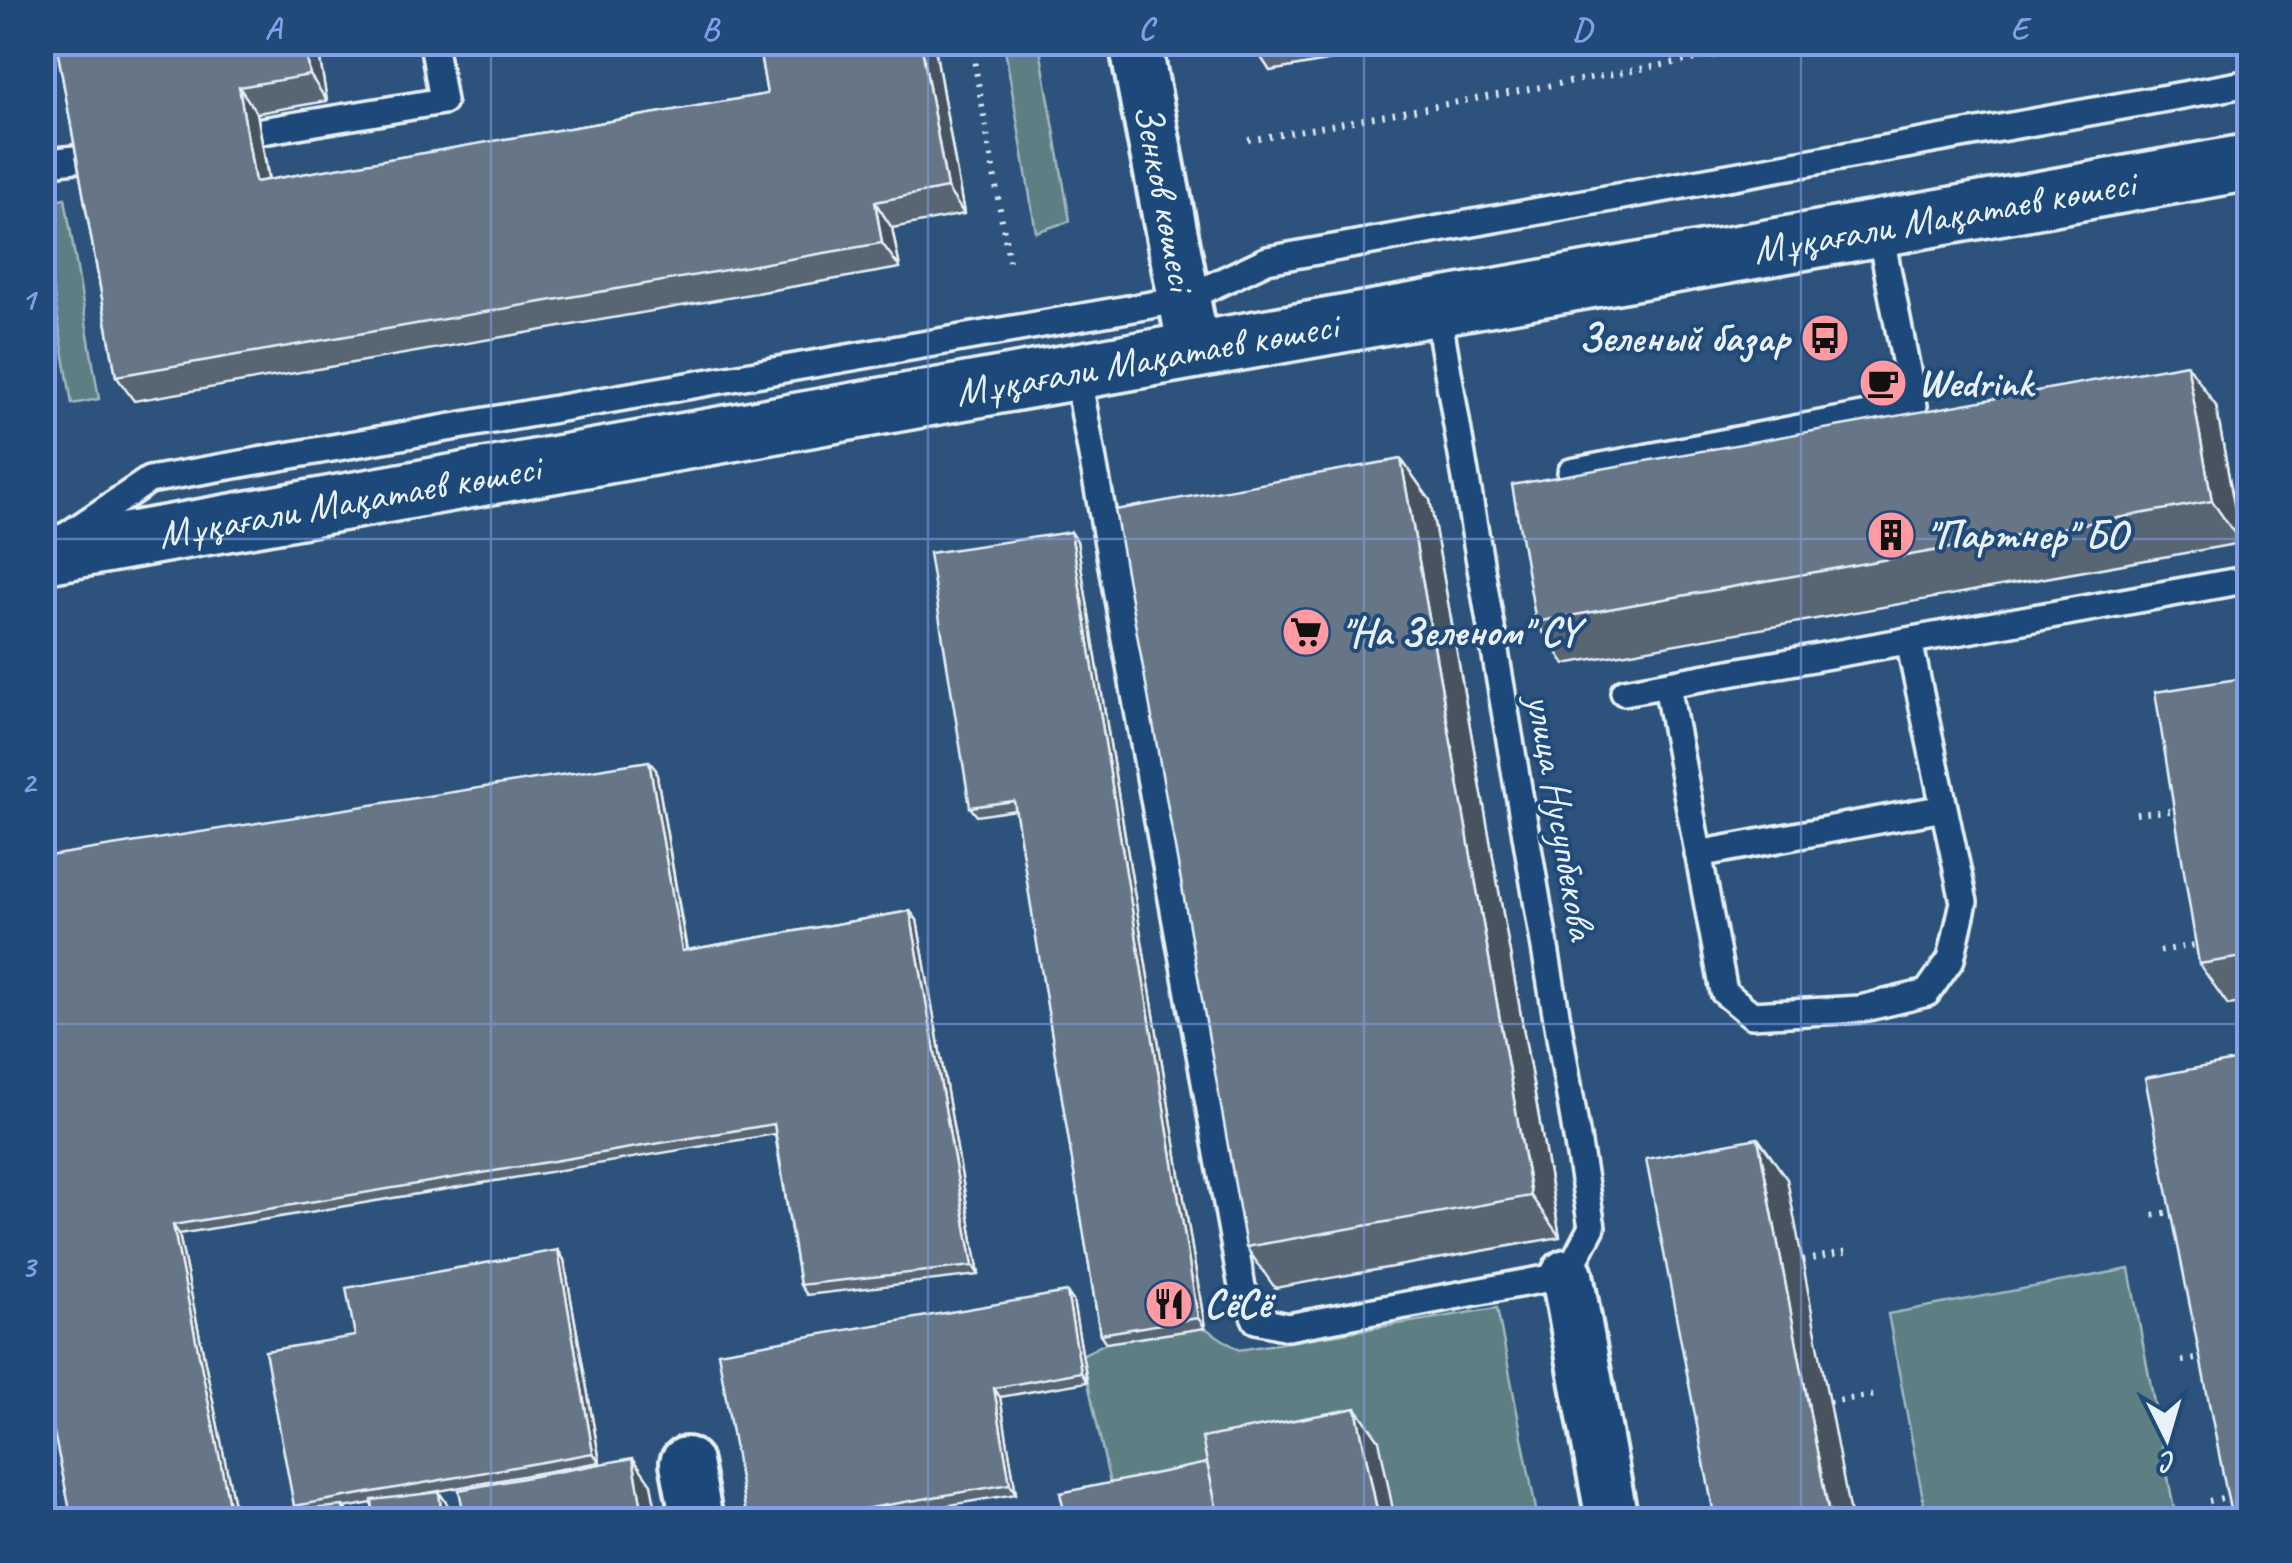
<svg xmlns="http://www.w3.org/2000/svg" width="2292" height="1563" font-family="Caveat,sans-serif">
  <rect width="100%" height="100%" fill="#2d537c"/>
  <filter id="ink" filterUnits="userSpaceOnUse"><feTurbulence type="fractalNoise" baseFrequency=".01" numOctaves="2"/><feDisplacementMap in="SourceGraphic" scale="20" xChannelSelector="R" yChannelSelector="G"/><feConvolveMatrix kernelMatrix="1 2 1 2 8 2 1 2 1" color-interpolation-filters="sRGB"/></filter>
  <g filter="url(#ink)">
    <path fill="#5d7f84" stroke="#a2b8be" stroke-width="2.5" d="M1004,43h35l31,178 -34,11z
      M65,198l34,201 -27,5 -30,-180 1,-22z
      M2129,1269l47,251h-249l-39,-206z
      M1497,1308l41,212h-143l-17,-80 -266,53 -30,-138 24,-12 99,-15 34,22z"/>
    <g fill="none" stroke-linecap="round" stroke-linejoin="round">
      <g stroke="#e8f1f8" stroke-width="32">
        <path id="service" d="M226,137l217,-36 -10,-59
          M42,163l65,-8
          M1077,372l165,915 14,33 32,7 279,-52 25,-48 -155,-920
          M1571,472l343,-66 -35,-179
          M63,538l86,-58 1036,-181 82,-39 983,-177
          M1667,685l57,307 28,23 108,-6 67,-16 24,-34 13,-57 -55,-261
          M1624,692l626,-113
          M1698,854l246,-46"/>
      </g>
      <g stroke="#e8f1f8" stroke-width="58">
        <g id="minor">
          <path id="s1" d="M1135,42l59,308"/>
          <path d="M1567,1275l45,245"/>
          <path d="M686,1463l11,57"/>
        </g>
      </g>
      <g stroke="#e8f1f8" stroke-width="62">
        <g id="secondary">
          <path id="s2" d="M42,556l2208,-394"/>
        </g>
      </g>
      <path stroke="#e8f1f8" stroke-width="6" stroke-dasharray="2.5 8" stroke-linecap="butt" d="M971,42l38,219
        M1248,140l542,-98
        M2136,814l44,-4
        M2160,951l41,-7
        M2153,1215l23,-4
        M1802,1261l46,-10
        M2182,1361l23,-3
        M1829,1402l47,-7
        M2209,1501l23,-5"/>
      <use href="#service" stroke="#1f4a7a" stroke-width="25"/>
      <use href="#minor" stroke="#1f4a7a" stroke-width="50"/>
      <use href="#secondary" stroke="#1f4a7a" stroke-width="55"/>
    </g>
    <path fill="#586573" stroke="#e8f1f8" stroke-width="2.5" d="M56,42h261l10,59 -70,12 12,67 498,-86 -9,-52h176l30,172 -72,14 8,40 -766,133 -18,-25z
      M1251,42h182l-163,29z
      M2216,406l25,137 -676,121 -29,-42z
      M1401,459l29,41 130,737 -285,51 -29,-41z
      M1071,532l6,9 128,787 -99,15 -6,-9 -84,-524 -39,6 -7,-9z
      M2250,677v325l-22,3 -29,-41z
      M656,770l31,180 223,-39 7,9 62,355 -172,20 -7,-10 -25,-151 -596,100 58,286 -195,-663z
      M558,1250l6,10 36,202 -178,32 17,-2 12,18 2,10h-79l-2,-17 -28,5 -48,2 -2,-4 61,-170z
      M1073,1301l14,81 -87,15 16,97 -156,26h-113z"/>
    <path fill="#47535e" stroke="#e8f1f8" stroke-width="2.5" d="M304,42h13l10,59 -17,-26z
      M921,42h13l30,172 -17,-26z
      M239,87l18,26 16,95 -18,-26z
      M875,202l17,26 8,40 -18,-25z
      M2187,364l29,42 25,137 -29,-42z
      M1401,459l29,41 130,737 -29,-41z
      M1071,532l6,9 128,787 -7,-10z
      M649,761l7,9 32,190 -6,-9z
      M910,911l7,9 62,355 -6,-9z
      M1758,1138l29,41 64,341h-21z
      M173,1225l6,9 58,286h-5z
      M558,1250l6,10 36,202 -7,-9z
      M1067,1292l6,9 14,81 -6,-10z
      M994,1388l6,9 16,97 -6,-10z
      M1356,1408l23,32 16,80h-16z
      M633,1458l18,26 7,36h-14z
      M439,1492l12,18 2,10h-11z
      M343,1506l10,14h-8z"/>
    <path fill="#667686" stroke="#e8f1f8" stroke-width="2.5" d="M56,42h248l6,33 -71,12 16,95 512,-88 -9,-52h163l26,146 -72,14 7,41 -766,133z
      M2187,364l25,137 -676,121 -24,-137z
      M1401,459l130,737 -285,51 -131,-737z
      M1071,532l127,786 -98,16 -86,-533 -44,6 -41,-254z
      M2250,677v279l-51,8 -44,-272z
      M649,761l33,190 228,-40 63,355 -173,19 -26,-161 -601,101 59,295h-160l-30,-145v-518z
      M2250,1058v462h-18l-87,-442z
      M1758,1138l72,382h-115l-69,-361z
      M558,1250l35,203 -299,53 -29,-155 90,-15 -9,-48z
      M1067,1292l14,80 -87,16 16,96 -210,36h-53l-29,-168z
      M1356,1408l23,112h-160l-17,-82z
      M633,1458l11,62h-179l-6,-30z
      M1207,1463l12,57h-153l-6,-27z
      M439,1492l3,28h-68l-2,-20z
      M343,1506l2,14h-56l-2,-9z"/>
  </g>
  <path fill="none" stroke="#82a0e8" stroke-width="2.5" stroke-opacity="0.55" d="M491,42v1478M928,42v1478M1364,42v1478M1801,42v1478M42,539h2208M42,1024h2208"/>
  <defs>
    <g id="bus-disc" transform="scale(2.5)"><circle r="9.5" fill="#ff9aa2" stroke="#1f4a7a"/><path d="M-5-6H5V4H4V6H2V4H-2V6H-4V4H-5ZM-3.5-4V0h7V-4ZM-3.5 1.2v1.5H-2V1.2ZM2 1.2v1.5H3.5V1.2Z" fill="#111"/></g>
    <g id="cafe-disc" transform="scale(2.5)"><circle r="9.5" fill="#ff9aa2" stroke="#1f4a7a"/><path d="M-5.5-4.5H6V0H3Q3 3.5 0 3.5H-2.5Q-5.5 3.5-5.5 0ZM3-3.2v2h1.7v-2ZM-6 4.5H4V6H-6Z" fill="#111"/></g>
    <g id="building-disc" transform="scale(2.5)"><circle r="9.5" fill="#ff9aa2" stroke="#1f4a7a"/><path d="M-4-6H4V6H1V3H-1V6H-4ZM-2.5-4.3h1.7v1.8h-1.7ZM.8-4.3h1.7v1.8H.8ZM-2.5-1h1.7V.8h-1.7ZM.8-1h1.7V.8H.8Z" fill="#111"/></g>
    <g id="supermarket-disc" transform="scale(2.5)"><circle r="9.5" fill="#ff9aa2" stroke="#1f4a7a"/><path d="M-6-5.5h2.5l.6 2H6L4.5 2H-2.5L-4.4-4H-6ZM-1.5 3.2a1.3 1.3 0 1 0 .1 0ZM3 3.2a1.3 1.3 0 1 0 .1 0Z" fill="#111"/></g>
    <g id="restaurant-disc" transform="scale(2.5)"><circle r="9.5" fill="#ff9aa2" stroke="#1f4a7a"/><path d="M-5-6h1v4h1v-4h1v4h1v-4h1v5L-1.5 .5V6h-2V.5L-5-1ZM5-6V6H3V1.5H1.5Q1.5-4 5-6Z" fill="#111"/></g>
  </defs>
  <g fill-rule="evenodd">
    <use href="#bus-disc" x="1825" y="338"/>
    <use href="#cafe-disc" x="1883" y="383"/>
    <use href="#building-disc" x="1891" y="535"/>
    <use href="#supermarket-disc" x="1306" y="632"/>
    <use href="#restaurant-disc" x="1169" y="1304"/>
  </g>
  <g text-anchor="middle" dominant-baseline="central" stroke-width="8" stroke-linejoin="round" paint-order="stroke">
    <g font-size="40" fill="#e8f1f8" stroke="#1f4a7a">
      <text stroke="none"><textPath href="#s1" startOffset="158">Зенков көшесі</textPath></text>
      <text stroke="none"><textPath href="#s2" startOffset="1932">Мұқағали Мақатаев көшесі</textPath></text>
      <text stroke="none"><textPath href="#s2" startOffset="1122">Мұқағали Мақатаев көшесі</textPath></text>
      <text stroke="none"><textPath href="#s2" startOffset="312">Мұқағали Мақатаев көшесі</textPath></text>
      <text transform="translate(1561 817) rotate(80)">улица Нусупбекова</text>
    </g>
    <g font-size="40" font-weight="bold" fill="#e8f1f8" stroke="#1f4a7a" text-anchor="start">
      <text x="1790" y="338" text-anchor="end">Зеленый базар</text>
      <text x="1918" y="383">Wedrink</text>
      <text x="1926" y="535">"Партнер" БО</text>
      <text x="1341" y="632">"На Зеленом" СҮ</text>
      <text x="1204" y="1304">СёСё</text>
    </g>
  </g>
  <rect width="2292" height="1563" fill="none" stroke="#1f4a7a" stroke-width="110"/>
  <g transform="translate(2167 1438) rotate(175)" stroke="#1f4a7a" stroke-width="8" paint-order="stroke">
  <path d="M0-8L18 38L0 25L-18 38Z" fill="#e8f1f8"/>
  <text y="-15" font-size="28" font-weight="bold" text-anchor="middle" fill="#e8f1f8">С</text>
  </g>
  <rect x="55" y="55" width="2182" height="1453" fill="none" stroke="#82a0e8" stroke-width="4"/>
  <g font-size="32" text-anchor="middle" font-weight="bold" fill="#82a0e8">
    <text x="273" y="39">A</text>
    <text x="710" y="39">B</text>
    <text x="1146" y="39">C</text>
    <text x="1582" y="39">D</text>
    <text x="2019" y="39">E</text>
    <text x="28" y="309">1</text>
    <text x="28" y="793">2</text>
    <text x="28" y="1277">3</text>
  </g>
</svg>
